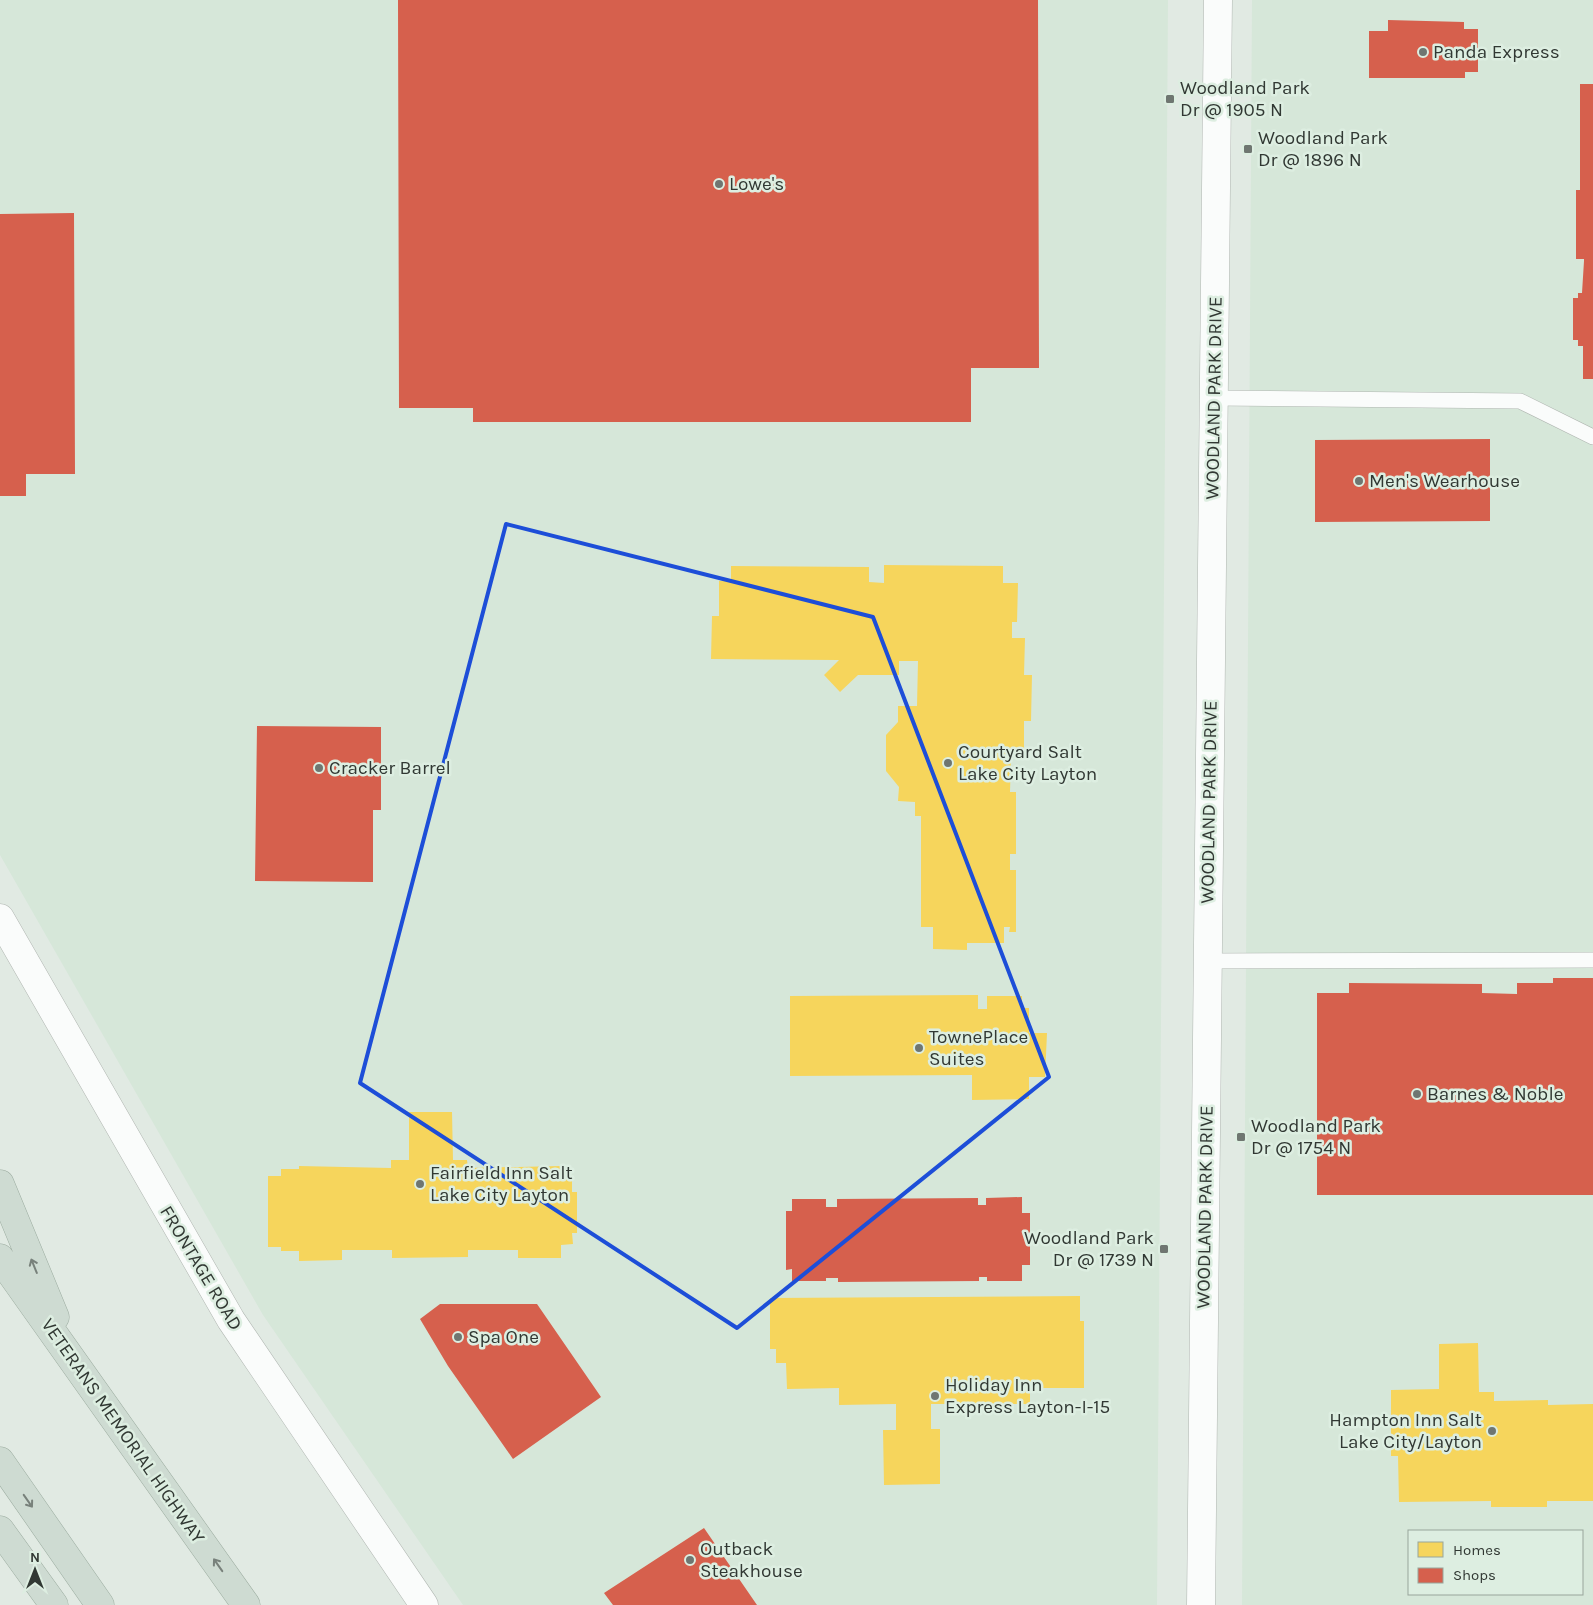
<svg xmlns="http://www.w3.org/2000/svg" width="1593" height="1605" font-family="Karla,sans-serif">
  <rect width="100%" height="100%" fill="#e1eae3"/>
  <path fill="#d6e7d9" fill-rule="evenodd" d="M0,0h1168l-11,1605h-694l-200,-290 -263,-460z
    M1252,0h341v1605h-351zM1409,1531h173v63h-173z"/>
  <path fill="#f6d55c" d="M884,565l119,1v17h15l-1,39h-5v16h13l-1,37h8l-1,46h-7v35h-13l-1,36h6v62h-6v16h6v62h-7l1,-5h-6v16h-37v7l-34,-1v-22h-12v-111h-6v-14l-17,-1 1,-14 -13,-16v-36l12,-13v-16h19l1,-45h-19v14h-41l-18,17 -16,-17 15,-15 -128,-1 1,-43h7v-35h12v-15l138,1v15l15,1z
    M978,995v14h9v-13h35v12h7v25h18l-2,44h-16v22l-57,1v-25l-182,1v-80z
    M409,1112h43l1,48h14l1,8 93,-2v9h11v17h5v41h-5l1,11 -12,1v13h-43v-8h-50v7l-76,1v-8h-50v10l-43,1v-10h-18v-4h-13v-71h13v-7h18v-3l92,2v-8h18z
    M1080,1296v25h4v67h-54v16h-99v25h9v55l-56,1 -1,-55h13v-26l-57,1v-17l-52,1 -1,-26h-10v-14h-6v-51z
    M1478,1343l1,49h15v9l54,-1v5l45,-1v97h-46v6h-56v-6l-92,1 -1,-46h-7v-66l48,-1v-45z"/>
  <path fill="#d6604d" d="M398,0h640l1,368h-68v54h-498v-14h-74z
    M1388,20l76,2v7h14v43h-13v6h-96v-47h19z
    M1580,84h13v295h-10v-33h-5v-6h-5v-42h5v-5h4l2,-32v-2h-8v-69h4z
    M74,213l1,261h-49v22h-26v-282z
    M1490,439v82l-175,1v-82z
    M257,726l124,1v83h-8v72l-118,-1z
    M1553,978h40v217h-276v-202h32v-10l133,1v9l35,1v-11h36z
    M1022,1197v16h8v52h-8v16h-35v-4h-8v4l-141,1v-4h-12v3h-34v-12l-6,1v-59h6v-12h34v8h11v-8l141,-1v7h8v-7z
    M440,1304h97l64,93 -88,62 -65,-93 -28,-47z
    M704,1528l53,77h-144l-9,-12z"/>
  <g fill="none" stroke-linecap="round" stroke-linejoin="round">
    <g stroke="#b0b6b1" stroke-width="16">
      <path id="service" d="M1214,398l306,3 73,36
        M1207,961l386,-1"/>
    </g>
    <g stroke="#b0b6b1" stroke-width="29">
      <path id="tertiary" d="M0,918l231,402 193,285
        M1201,1605l17,-1605"/>
    </g>
    <g stroke="#9caca0" stroke-width="29">
      <path id="motorway" d="M0,1184l55,133
        M0,1258l246,347
        M0,1461l100,144
        M0,1530l54,75"/>
    </g>
    <use href="#service" stroke="#fafcfb" stroke-width="15"/>
    <use href="#tertiary" stroke="#fafcfb" stroke-width="28"/>
    <use href="#motorway" stroke="#cedbd2" stroke-width="28"/>
  </g>
  <defs><path id="oneway-shaft" d="M-6 0H5M1.5-3L5.5 0L1.5 3" fill="none" stroke-width="1.6" stroke-linecap="round" stroke-linejoin="round" transform="scale(1.25)"/></defs>
  <g stroke="#78817b">
    <use href="#oneway-shaft" transform="translate(34 1266) rotate(-112)"/>
    <use href="#oneway-shaft" transform="translate(28 1501) rotate(55)"/>
    <use href="#oneway-shaft" transform="translate(218 1565) rotate(-125)"/>
  </g>
  <path fill="none" stroke="#1d4ed8" stroke-width="4" stroke-linejoin="round" d="M506,524l367,93 176,460 -312,251 -377,-245z"/>
  <g fill="#6f7671" stroke="#ddeee1" stroke-width="2">
    <circle cx="1423" cy="52" r="5"/>
    <rect x="1165" y="94" width="10" height="10" rx="2.5"/>
    <rect x="1243" y="144" width="10" height="10" rx="2.5"/>
    <circle cx="719" cy="184" r="5"/>
    <circle cx="1359" cy="481" r="5"/>
    <circle cx="948" cy="763" r="5"/>
    <circle cx="319" cy="768" r="5"/>
    <circle cx="919" cy="1048" r="5"/>
    <circle cx="1417" cy="1094" r="5"/>
    <rect x="1236" y="1132" width="10" height="10" rx="2.5"/>
    <circle cx="420" cy="1184" r="5"/>
    <rect x="1159" y="1244" width="10" height="10" rx="2.5"/>
    <circle cx="458" cy="1337" r="5"/>
    <circle cx="935" cy="1396" r="5"/>
    <circle cx="1492" cy="1431" r="5"/>
    <circle cx="690" cy="1560" r="5"/>
  </g>
  <g text-anchor="middle" dominant-baseline="central" stroke-width="5" stroke-linejoin="round" paint-order="stroke">
    <g font-size="19" fill="#313833" stroke="#ddeee1" text-anchor="start">
      <text x="1433" y="52">Panda Express</text>
      <text x="1180" y="88">Woodland Park<tspan x="1180" dy="22">Dr @ 1905 N</tspan></text>
      <text x="1258" y="138">Woodland Park<tspan x="1258" dy="22">Dr @ 1896 N</tspan></text>
      <text x="729" y="184">Lowe's</text>
      <text x="1369" y="481">Men's Wearhouse</text>
      <text x="958" y="752">Courtyard Salt<tspan x="958" dy="22">Lake City Layton</tspan></text>
      <text x="329" y="768">Cracker Barrel</text>
      <text x="929" y="1037">TownePlace<tspan x="929" dy="22">Suites</tspan></text>
      <text x="1427" y="1094">Barnes &amp; Noble</text>
      <text x="1251" y="1126">Woodland Park<tspan x="1251" dy="22">Dr @ 1754 N</tspan></text>
      <text x="430" y="1173">Fairfield Inn Salt<tspan x="430" dy="22">Lake City Layton</tspan></text>
      <text x="1154" y="1238" text-anchor="end">Woodland Park<tspan x="1154" dy="22">Dr @ 1739 N</tspan></text>
      <text x="468" y="1337">Spa One</text>
      <text x="945" y="1385">Holiday Inn<tspan x="945" dy="22">Express Layton-I-15</tspan></text>
      <text x="1482" y="1420" text-anchor="end">Hampton Inn Salt<tspan x="1482" dy="22">Lake City/Layton</tspan></text>
      <text x="700" y="1549">Outback<tspan x="700" dy="22">Steakhouse</tspan></text>
    </g>
    <g font-size="19" fill="#313833" stroke="#ddeee1">
      <text transform="translate(1214 398) rotate(-89)">WOODLAND PARK DRIVE</text>
      <text transform="translate(1209 802) rotate(-89)">WOODLAND PARK DRIVE</text>
      <text transform="translate(1205 1207) rotate(-89)">WOODLAND PARK DRIVE</text>
      <text transform="translate(201 1268) rotate(59)">FRONTAGE ROAD</text>
      <text transform="translate(123 1431) rotate(55)">VETERANS MEMORIAL HIGHWAY</text>
    </g>
  </g>
  <rect x="1408" y="1530" width="175" height="65" fill="#ddeee1" stroke="#98a59b"/>
  <rect x="1418" y="1542" width="25" height="15" fill="#f6d55c" stroke="#98a59b"/>
  <text x="1453" y="1555" font-size="15" fill="#313833">Homes</text>
  <rect x="1418" y="1568" width="25" height="15" fill="#d6604d" stroke="#98a59b"/>
  <text x="1453" y="1580" font-size="15" fill="#313833">Shops</text>
  <g transform="translate(35 1570)" stroke="#ddeee1" stroke-width="4" paint-order="stroke">
  <path d="M0-4L9 19L0 12L-9 19Z" fill="#313833"/>
  <text y="-8" font-size="14" font-weight="bold" text-anchor="middle" fill="#313833">N</text>
  </g>
</svg>
